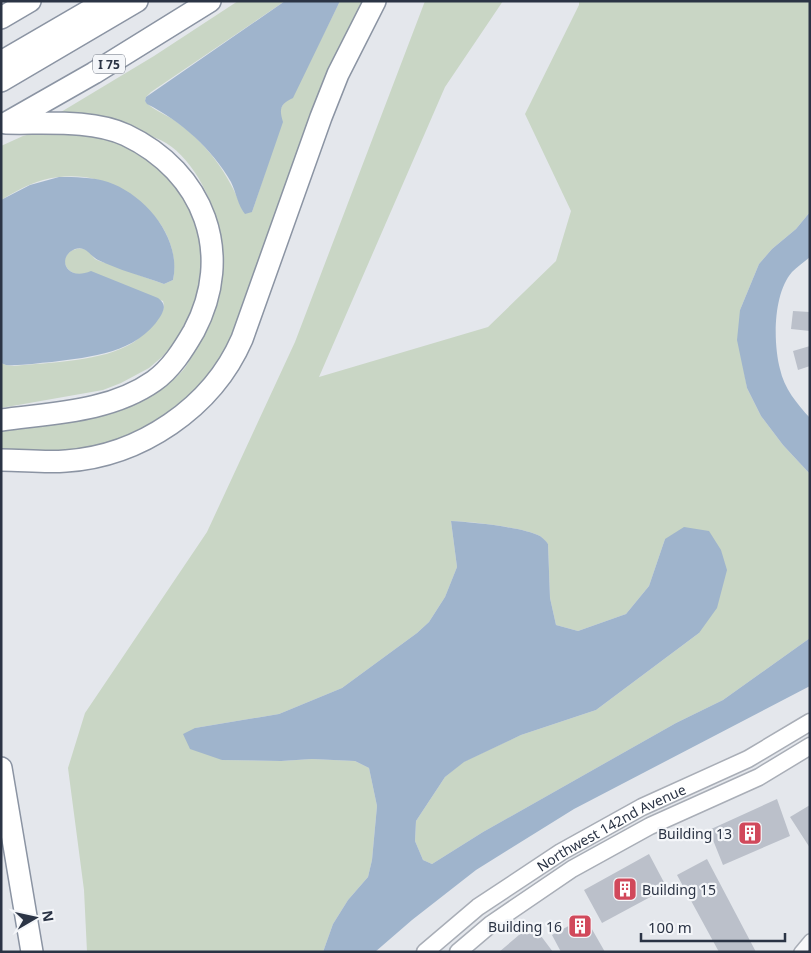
<svg xmlns="http://www.w3.org/2000/svg" width="811" height="953" font-family="'Noto Sans',sans-serif">
  <rect width="100%" height="100%" fill="#e4e7ec"/>
  <path fill="#c9d6c5" d="M238,1h47l-134,91 -5,5 -1,4c6,8 20,13 29,19 33,23 55,54 69,91l9,1 13,-39 16,-65 36,-61 23,-46h25l-131,331 -16,38 -65,59 -71,24 -81,-2v-21c43,-6 108,-9 144,-31 13,-8 29,-18 39,-30 7,-9 18,-33 22,-44 4,-9 15,-80 13,-89 -3,-32 -25,-76 -53,-93 -13,-8 -29,-10 -44,-13 -22,-5 -44,-10 -66,-15l98,-59z
    M425,1h78l-58,86 -126,290 169,-50 68,-66 15,-50 -46,-97 54,-109v-4h231v211l-14,17 -24,20 -13,15 -19,46 3,55 4,23 14,28 22,29 27,29v164l-87,62 -47,23 -193,109 -51,32 -9,-4 -8,-19 1,-20 29,-44 18,-15 58,-27 75,-25 103,-77 -34,-94 -16,47 -23,28 -48,17 -22,-6 -6,-27 -2,-54c-2,-2 -5,-6 -8,-8 -18,-9 -67,-14 -89,-15l6,46 -12,30 -16,25 -12,11 -75,55 -63,26 -84,14 27,32 59,1 31,-2 43,2 14,7 8,38 -5,54 -4,17 -20,23 -15,24 -10,28h-236l-3,-62 -16,-122 17,-55 122,-181 88,-190z
    M43,131l72,6 47,29 32,47 7,30v40l-10,33 -16,26 -12,14 -14,12 -28,15 -18,7 -102,18v-45l5,2 8,1c36,-4 89,-4 120,-24 8,-6 15,-13 22,-21 5,-7 10,-11 7,-20l-77,-27c-18,4 -30,-15 -13,-24 3,-1 7,-2 11,-1 6,2 7,6 11,10 5,3 13,4 18,6 17,7 34,13 51,19l9,-4c4,-19 -2,-42 -14,-58 -28,-36 -70,-54 -116,-42 -15,4 -28,12 -42,20v-54l22,-10z"/>
  <path fill="#9fb4cc" d="M285,1h55l-47,97c-13,6 -14,11 -10,24l-31,90 -7,2c-7,-8 -9,-22 -14,-32 -19,-33 -50,-61 -84,-78l-2,-3 1,-4z
    M59,177c16,0 33,0 49,5 38,13 74,57 65,98l-9,4c-22,-8 -45,-14 -66,-24 -8,-4 -12,-15 -23,-11 -19,8 -9,33 16,22l67,27c8,6 7,11 2,19 -23,36 -69,40 -108,45 -15,1 -31,4 -46,3l-5,-2v-163l29,-15z
    M810,212v45c-6,5 -13,10 -18,15 -19,22 -19,70 -12,97 4,19 17,35 30,49v56l-27,-29 -22,-29 -14,-28 -10,-48 3,-30 19,-46 13,-15 24,-20z
    M451,521c21,1 71,6 89,15 3,2 6,5 8,8l2,54 6,27 22,6 48,-17 23,-28 16,-47 19,-12 25,4 12,19 6,20 -10,38 -18,25 -103,77 -75,25 -57,27 -19,15 -29,44 -1,20 8,19 9,4 51,-32 193,-109 47,-23 87,-62v48l-236,123 -98,61 -64,50 -37,32h-52l10,-28 15,-24 20,-23 4,-17 5,-54 -8,-38 -14,-7 -43,-2 -31,2 -59,-1 -32,-11 -7,-15 12,-6 84,-14 63,-26 75,-55 12,-11 16,-25 12,-30z"/>
  <path fill="#bbc0ca" d="M793,311l17,1v19l-19,-2z
    M810,346v20l-12,4 -5,-19z
    M777,799l13,37 -67,29 -14,-35z
    M810,805v43l-20,-31z
    M649,854l18,34 -65,35 -18,-33z
    M707,859l49,93h-37l-42,-77z
    M585,917l20,35h-44l-9,-17z
    M532,924l21,28h-54z"/>
  <g fill="none" stroke-linecap="round" stroke-linejoin="round">
    <g stroke="#a9aeb7" stroke-width="14">
      <path id="street" d="M800,952l10,-12"/>
    </g>
    <g stroke="#a9aeb7" stroke-width="19">
      <g id="secondary">
        <path id="s1" d="M425,952l53,-45 83,-55 81,-45 106,-48 62,-37"/>
        <path d="M458,952l33,-28 81,-55 78,-43 109,-49 51,-31"/>
      </g>
    </g>
    <g stroke="#8b94a3" stroke-width="24">
      <path id="highway" d="M1,18l29,-17
        M1,62l105,-61
        M1,81l136,-80
        M8,122l86,-49 116,-72
        M1,420c51,-7 109,-8 153,-39 17,-12 29,-31 40,-50 41,-77 10,-159 -68,-196 -35,-16 -82,-11 -120,-12
        M1,460c22,0 44,3 65,1 74,-5 146,-53 176,-122l79,-222 17,-43 37,-73
        M1,768l31,184"/>
    </g>
    <use href="#street" stroke="#f7f8fa" stroke-width="11"/>
    <use href="#secondary" stroke="#fff" stroke-width="16"/>
    <use href="#highway" stroke="#fff" stroke-width="21"/>
  </g>
  <defs>
    <g id="building-square" transform="scale(1.25)"><rect x="-9" y="-9" width="18" height="18" rx="4" fill="#d1495b" stroke="#f4f6f9"/><path d="M-4-6H4V6H1V3H-1V6H-4ZM-2.5-4.3h1.7v1.8h-1.7ZM.8-4.3h1.7v1.8H.8ZM-2.5-1h1.7V.8h-1.7ZM.8-1h1.7V.8H.8Z" fill="#fff"/></g>
  </defs>
  <g fill-rule="evenodd">
    <use href="#building-square" x="750" y="833"/>
    <use href="#building-square" x="625" y="889"/>
    <use href="#building-square" x="580" y="926"/>
  </g>
  <g text-anchor="middle" dominant-baseline="central" stroke-width="4.5" stroke-linejoin="round" paint-order="stroke">
    <rect fill="#f4f6f9" stroke="#676e7b" stroke-width="1" x="93" y="54.5" width="32" height="19" rx="4"/>
    <g font-size="12" font-weight="bold" fill="#2b3445">
      <text x="109" y="64">I 75</text>
    </g>
    <g font-size="14" fill="#2b3445" stroke="#f4f6f9">
      <text stroke="none"><textPath href="#s1" startOffset="225">Northwest 142nd Avenue</textPath></text>
    </g>
    <g font-size="14" fill="#2b3445" stroke="#f4f6f9" text-anchor="end">
      <text x="732" y="833">Building 13</text>
      <text x="642" y="889" text-anchor="start">Building 15</text>
      <text x="562" y="926">Building 16</text>
    </g>
  </g>
  <rect width="811" height="953" fill="none" stroke="#2b3445" stroke-width="5"/>
  <g transform="translate(35 918) rotate(81)" stroke="#f4f6f9" stroke-width="4" paint-order="stroke">
  <path d="M0-4L9 19L0 12L-9 19Z" fill="#2b3445"/>
  <text y="-8" font-size="14" font-weight="bold" text-anchor="middle" fill="#2b3445">N</text>
  </g>
  <path d="M641 933v8h144v-8" fill="none" stroke="#2b3445" stroke-width="2.5"/>
  <text x="648" y="933" font-size="15" fill="#2b3445" stroke="#f4f6f9" stroke-width="4" paint-order="stroke">100 m</text>
</svg>
